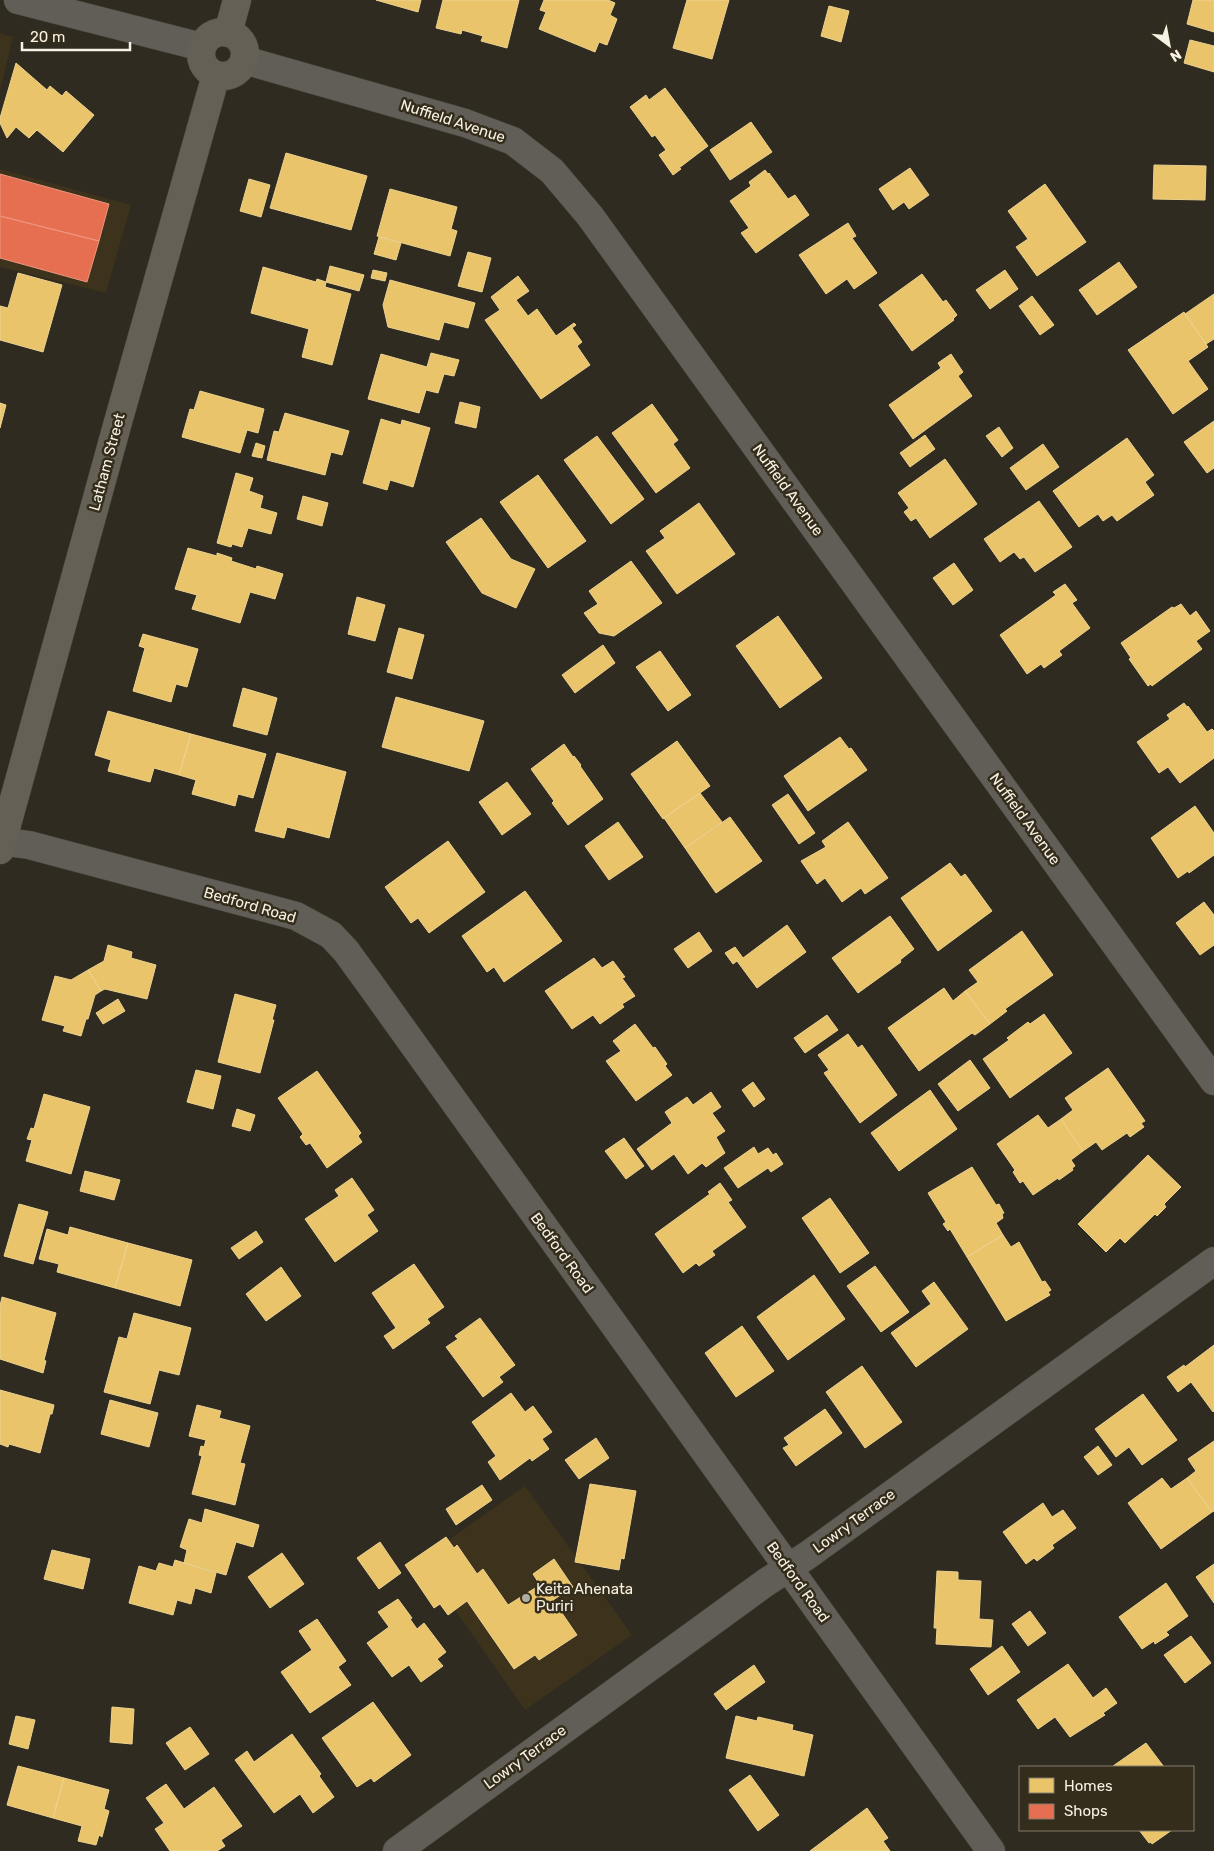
<svg xmlns="http://www.w3.org/2000/svg" width="1214" height="1851" font-family="Rubik,sans-serif">
  <rect width="100%" height="100%" fill="#2f2b21"/>
  <path fill="#3d321b" d="M0,33l13,4 -13,53z
    M0,169l131,36 -25,88 -106,-26z
    M525,1486l107,149 -107,75 -105,-150z"/>
  <path fill="#e9c46a" stroke="#edd28f" d="M376,0h45l-3,12z
    M443,0h76l-12,48 -26,-7 2,-5 -21,-6 -1,4 -25,-6z
    M544,0h64l7,3 -5,12 7,4 -10,26 -8,-3 -4,10 -56,-23 7,-17 -6,-2z
    M687,0h42l-17,59 -39,-11z
    M1193,0h21v32l-27,-8z
    M829,6l20,5 -8,31 -20,-6z
    M1190,40l24,6v26l-30,-9z
    M16,63l31,27 3,-4 12,10 4,-5 28,24 -31,37 -26,-22 -8,8 -13,-11 -9,11 -7,-15v-5z
    M665,88l43,58 -29,22 2,1 -8,6 -14,-20 7,-5 -11,-15 -3,2 -22,-30 16,-12 3,5z
    M751,122l21,30 -42,28 -20,-30z
    M286,153l81,23 -16,54 -81,-22z
    M1154,165l52,1 -1,34 -52,-1z
    M910,168l19,27 -20,14 -5,-7 -11,8 -14,-21z
    M765,170l3,4 1,-1 19,26 7,-4 14,20 -53,38 -15,-20 8,-5 -19,-27 21,-15 -2,-4z
    M249,179l21,6 -9,32 -21,-6z
    M1045,184l41,58 -49,34 -21,-29 12,-8 -20,-28z
    M390,189l67,18 -6,22 6,2 -7,25 -73,-20z
    M848,223l8,13 -4,2 25,35 -23,16 -7,-10 -21,15 -27,-39z
    M379,237l22,6 -5,17 -22,-6z
    M468,252l23,6 -9,34 -24,-6z
    M1119,262l18,25 -40,28 -18,-25z
    M330,266l34,9 -5,16 -33,-9z
    M263,267l53,15 1,-3 9,3 -1,5 26,7 -19,71 -30,-8 7,-28 -58,-16z
    M373,270l14,3 -2,8 -14,-3z
    M1005,270l13,19 -28,20 -14,-19z
    M18,273l44,12 -19,67 -43,-12v-34l8,2z
    M922,274l21,28 3,-2 11,15 -4,4 1,1 -42,31 -33,-46z
    M518,276l11,15 -13,9 12,16 9,-7 19,27 18,-13 2,2 -4,3 10,14 -5,4 13,19 -49,34 -56,-79 15,-10 -9,-13z
    M390,280l85,23 -7,25 -24,-6 -5,18 -51,-13 -5,-22z
    M1214,294v45l-8,5 -21,-30z
    M1032,296l22,29 -14,10 -21,-29z
    M1184,312l24,35 -20,14 20,28 -35,25 -45,-64z
    M431,353l28,7 -5,16 -10,-2 -6,19 -12,-3 -7,23 -51,-14 13,-45 46,13z
    M951,354l12,18 -5,4 14,20 -59,43 -24,-34 52,-37 -3,-5z
    M200,391l64,18 -6,24 -11,-3 -7,23 -58,-16 8,-28 4,1z
    M460,402l20,5 -4,21 -21,-5z
    M0,403l6,2 -6,23z
    M652,404l26,36 -5,4 17,24 -34,25 -44,-60z
    M285,413l64,18 -7,24 -11,-3 -6,23 -58,-15 7,-29 5,1z
    M381,419l20,6 1,-5 28,8 -17,59 -23,-7 -3,10 -24,-7z
    M1214,421v47l-7,5 -23,-31z
    M999,427l14,21 -11,9 -16,-21z
    M925,435l10,14 -25,18 -10,-14z
    M597,436l47,63 -33,25 -47,-64z
    M1127,438l27,37 -9,7 9,13 -37,26 -5,-6 -9,6 -5,-7 -19,13 -26,-36z
    M256,443l9,3 -3,12 -10,-2z
    M1043,444l16,23 -33,23 -16,-22z
    M945,459l32,45 -47,34 -14,-20 -5,3 -7,-9 5,-4 -11,-15z
    M236,473l17,5 -4,13 14,5 -3,12 17,5 -6,21 -23,-6 -6,19 -10,-3 -1,3 -14,-4z
    M538,475l48,66 -38,27 -48,-66z
    M303,496l25,7 -6,23 -25,-7z
    M1039,501l33,46 -37,25 -11,-15 -4,2 -6,-7 -14,10 -16,-23z
    M699,503l36,51 -58,40 -31,-43 19,-13 -5,-7z
    M481,518l30,41 24,10 -19,39 -34,-15 -36,-51z
    M188,548l29,8v-3l15,5 -1,3 25,8 1,-3 26,8 -8,25 -25,-7 -10,31 -48,-14 5,-14 -22,-6z
    M631,561l31,42 -48,33 -15,-3 -15,-20 14,-9 -9,-13z
    M954,563l19,27 -20,15 -20,-27z
    M1065,584l12,16 -5,3 18,25 -31,23 3,4 -18,13 -3,-4 -14,10 -27,-39 56,-40 -3,-3z
    M357,597l28,8 -10,36 -27,-7z
    M1181,604l9,12 6,-5 14,20 -14,10 6,8 -50,37 -1,-2 -3,2 -19,-27 2,-1 -10,-15 51,-36 2,1z
    M778,616l44,62 -42,30 -44,-62z
    M399,628l25,7 -12,44 -25,-7z
    M143,634l55,15 -11,38 -11,-3 -5,18 -38,-11 12,-43 -6,-2z
    M603,645l12,18 -40,30 -13,-18z
    M660,651l31,44 -23,16 -32,-44z
    M243,688l34,10 -10,37 -34,-9z
    M396,697l88,24 -15,50 -87,-24z
    M1184,703l3,4 1,-1 19,26 5,-3 2,2v27l-34,25 -12,-16 -9,6 -22,-31 33,-23 -3,-4z
    M108,711l83,23 -12,41 -25,-7 -4,14 -42,-11 3,-11 -16,-5z
    M191,734l75,20 -13,44 -15,-4 -3,12 -43,-12 4,-14 -17,-5z
    M840,737l9,12 2,-1 16,22 -59,41 -24,-35z
    M677,741l33,45 -47,33 -32,-45z
    M564,744l9,13 1,-1 7,9 -1,1 23,33 -35,26 -16,-22 2,-2 -23,-32z
    M277,753l69,19 -17,66 -42,-11 -3,11 -29,-7z
    M507,782l24,32 -29,21 -23,-33z
    M700,793l22,29 -37,26 -21,-30z
    M788,794l27,39 -16,11 -27,-39z
    M1195,806l19,27v22l-25,18 -1,-2 -10,7 -27,-40z
    M730,817l32,44 -46,32 -31,-45z
    M618,822l25,35 -34,23 -24,-34z
    M848,822l40,56 -23,16 -4,-6 -19,14 -17,-24 -8,6 -16,-23 25,-14 -4,-6z
    M448,841l37,51 -56,41 -11,-15 -7,5 -26,-36z
    M950,863l11,14 4,-3 27,37 -54,40 -37,-53z
    M525,891l37,50 -58,41 -10,-15 -7,5 -25,-36z
    M1204,902l10,13v30l-14,10 -24,-32z
    M890,916l24,33 -14,11 1,2 -43,31 -26,-35z
    M787,925l19,27 -49,36 -20,-27 -4,3 -8,-11 10,-6 8,11z
    M1022,931l31,44 -48,34 2,2 -17,13 -25,-33 13,-9 -9,-12z
    M699,932l13,19 -24,17 -14,-19z
    M108,945l24,7 -1,6 25,7 -9,34 -42,-10 -4,2 -13,-21 16,-9z
    M594,958l8,10 11,-7 12,16 -3,1 13,18 -13,8 2,3 -24,17 -7,-9 -21,14 -27,-38z
    M88,970l13,21 -6,4 -7,24h-2l-5,17 -18,-5 2,-5 -23,-6 13,-44 16,4z
    M944,988l9,13 12,-10 25,33 -15,11 -3,-2 -53,38 -31,-43z
    M235,994l41,11 -4,15h2l-14,53 -42,-11z
    M118,999l7,12 -22,13 -7,-11z
    M1044,1014l28,39 -62,45 -27,-39 26,-19 -2,-2 21,-16 2,2z
    M827,1015l11,15 -33,23 -11,-15z
    M635,1024l18,24 2,-1 12,17 -2,2 7,9 -36,26 -30,-40 15,-10 -8,-10z
    M848,1034l10,14 4,-3 35,50 -37,28 -36,-50 5,-3 -11,-15z
    M970,1060l20,28 -32,23 -20,-27z
    M1108,1068l37,53 -4,2 3,4 -14,10 -3,-4 -25,17 -6,-8 -13,9 -22,-32 12,-9 -8,-12z
    M196,1070l25,6 -8,33 -26,-7z
    M317,1071l44,62 -3,3 4,6 -35,26 -17,-25 -4,2 -6,-8 3,-3 -25,-36z
    M753,1082l12,17 -11,8 -12,-17z
    M930,1090l27,39 -58,42 -28,-38z
    M711,1092l10,15 -9,6 13,18 -9,6 9,16 -19,14 -4,-4 -14,11 -14,-20 -22,16 -15,-21 35,-26 -7,-11 22,-15 6,8z
    M44,1094l46,13 -19,67 -45,-13 6,-21 -5,-1 4,-11 3,1z
    M237,1109l18,6 -5,16 -18,-5z
    M1038,1115l10,13 13,-9 22,32 -12,9 4,6 -3,2 1,2 -14,10 -1,-2 -25,17 -10,-14 -3,2 -7,-11 2,-2 -18,-26z
    M624,1138l20,28 -18,13 -21,-28z
    M754,1147l4,7 10,-6 5,7 3,-2 7,11 -12,8 -3,-4 -30,20 -14,-20z
    M1148,1155l33,32 -17,17 2,3 -9,9 -2,-2 -30,29 -5,-5 -14,14 -28,-28z
    M972,1167l24,38 3,-1 5,9 -2,1 1,4 -7,5 7,12 -36,22 -17,-28 -2,2 -5,-7 3,-2 -18,-29z
    M85,1171l35,9 -6,20 -34,-9z
    M352,1178l22,32 -7,5 11,16 -43,31 -30,-43 34,-23 -4,-6z
    M720,1183l12,17 -4,2 18,25 -34,24 3,4 -16,11 -3,-3 -13,10 -28,-39 55,-40 -2,-2z
    M830,1198l39,55 -29,20 -38,-55z
    M19,1204l29,8 -15,52 -29,-8z
    M70,1227l58,16 -13,45 -58,-16 2,-8 -20,-5 8,-30 21,6z
    M256,1231l7,11 -24,17 -8,-11z
    M1003,1235l8,12 8,-5 23,40 3,-1 6,9 -3,2 2,3 -44,26 -39,-64z
    M128,1243l64,17 -12,46 -65,-18z
    M414,1264l30,43 -17,12 3,4 -37,26 -9,-13 12,-8 -24,-35z
    M875,1266l34,46 -28,20 -34,-46z
    M281,1267l20,29 -35,25 -20,-27z
    M814,1275l31,44 -57,41 -31,-43z
    M934,1282l34,47 -52,38 -25,-34 40,-29 -9,-13z
    M2,1297l54,16 -12,47 2,1 -3,12 -43,-14v-53z
    M134,1313l57,15 -12,47 -20,-5 -9,34 -46,-12 15,-55 8,2z
    M480,1318l35,47 -16,12 4,5 -20,15 -37,-50 12,-8 -3,-3z
    M742,1326l32,45 -38,26 -31,-44z
    M1214,1345v66l-1,1 -22,-30 -13,10 -11,-15 17,-12 1,2z
    M862,1366l40,56 -37,26 -39,-56z
    M0,1390l54,15 -2,9h-2l-10,39 -31,-9 -1,3 -8,-3z
    M511,1393l14,19 8,-6 19,26 -10,7 7,10 -17,12 -2,-3 -30,22 -12,-18 8,-6 -24,-34z
    M1143,1394l34,46 -35,25 -13,-18 -13,10 -21,-28z
    M110,1400l48,13 -9,34 -48,-13z
    M197,1405l24,6 -2,7 31,8 -10,37 5,1 -10,41 -43,-11 10,-38 -3,-1 2,-9 3,1 2,-7 -17,-4z
    M825,1409l17,24 -46,33 -13,-18 6,-3 -5,-7z
    M596,1438l13,20 -30,21 -14,-19z
    M1214,1441v70l-2,1 -25,-34 9,-7 -8,-12z
    M1098,1446l14,19 -14,10 -14,-18z
    M1162,1478l9,11 16,-11 25,34 -51,37 -33,-46z
    M590,1484l46,7 -12,68 -3,-1 -2,12 -44,-8z
    M482,1485l10,15 -36,25 -10,-16z
    M1043,1503l9,14 11,-7 13,18 -24,17 2,3 -17,13 -3,-3 -8,6 -23,-32z
    M205,1509l54,16 -6,22 -17,-5 -10,33 -42,-12 3,-13 -7,-3 9,-28 13,4z
    M446,1537l8,11 3,-3 20,29 6,-5 25,36 32,-20 -7,-11 21,-15 19,28 -20,13 24,35 -38,25 -4,-5 -21,14 -47,-68 -19,14 -8,-11 -6,4 -29,-43z
    M380,1542l21,31 -22,16 -22,-31z
    M52,1550l38,9 -7,30 -39,-10z
    M282,1553l22,31 -34,24 -22,-31z
    M175,1560l41,13 -5,20 -16,-5 -4,16 -14,-4 -4,15 -44,-12 10,-37 17,5 3,-8 14,4z
    M1214,1564v39l-18,-26z
    M937,1571l21,1v8l23,1 -2,38 14,1 -2,27 -55,-3 1,-16h-3z
    M1166,1583l22,33 -22,16 3,3 -14,9 -1,-3 -12,8 -23,-32z
    M398,1599l14,19 -2,1 7,10 7,-6 22,29 -9,7 6,7 -22,16 -12,-17 -17,12 -25,-34 22,-16 -11,-15z
    M1030,1611l16,22 -18,13 -16,-22z
    M317,1619l29,42 -8,6 13,18 -41,28 -29,-41 31,-22 -13,-19z
    M1191,1636l20,27 -26,20 -21,-28z
    M1002,1646l18,26 -32,23 -18,-26z
    M1068,1664l25,34 13,-10 11,15 -14,10 2,2 -35,22 -15,-20 -17,12 -21,-29z
    M754,1665l11,17 -39,28 -12,-16z
    M373,1702l38,53 -37,27 -3,-4 -14,9 -35,-49z
    M112,1707l22,2 -2,35 -22,-2z
    M16,1716l19,4 -7,29 -19,-5z
    M736,1716l21,5 1,-4 35,8 -1,5 21,5 -9,41 -78,-18z
    M190,1727l19,27 -24,16 -19,-27z
    M292,1734l29,40 -2,2 15,21 -21,16 -13,-19 -26,19 -39,-53 12,-9 7,11z
    M1146,1743l18,24h-50l-1,-1z
    M18,1766l46,12 -11,40 -46,-13z
    M750,1775l29,40 -21,16 -29,-41z
    M64,1778l45,12 -5,19 5,2 -7,26 -3,-2 -3,10 -18,-4 4,-15 -29,-8z
    M166,1784l18,25 30,-22 28,39 -21,14 4,6 -8,5h-47l-15,-22 9,-6 -18,-25z
    M867,1808l21,30 -5,3 7,10h-80z
    M1139,1830h33l-20,14 -1,-2 -2,1z"/>
  <path fill="#e76f51" stroke="#ec967e" d="M0,174l109,30 -10,37 -99,-25z
    M0,216l99,25 -12,41 -87,-24z"/>
  <g fill="none" stroke-linecap="round" stroke-linejoin="round">
    <g stroke="#4c483f" stroke-width="29">
      <path id="street" d="M18,0l184,47
        M244,60l221,63 48,18 39,30 38,45 624,865
        M0,841l29,4 267,71 35,19 15,16 24,33 621,867
        M397,1851l368,-268 43,-28 406,-294"/>
    </g>
    <g stroke="#4c483f" stroke-width="29">
      <path id="secondary" d="M201 54a22 22 0 1 1 44 0a22 22 0 1 1-44 0Z
        M228,33l9,-33
        M0,850l118,-428 98,-347"/>
    </g>
    <use href="#street" stroke="#615e57" stroke-width="28"/>
    <use href="#secondary" stroke="#656056" stroke-width="28"/>
  </g>
  <circle fill="#b1aca1" stroke="#352d1b" stroke-width="2" cx="526" cy="1598" r="5"/>
  <g text-anchor="middle" dominant-baseline="central" stroke-width="5" stroke-linejoin="round" paint-order="stroke">
    <g font-size="15" fill="#f7f2e6" stroke="#352d1b">
      <text transform="translate(453 121) rotate(18)">Nuffield Avenue</text>
      <text transform="translate(107 462) rotate(-75)">Latham Street</text>
      <text transform="translate(788 490) rotate(54)">Nuffield Avenue</text>
      <text transform="translate(1025 819) rotate(54)">Nuffield Avenue</text>
      <text transform="translate(250 905) rotate(16)">Bedford Road</text>
      <text transform="translate(562 1253) rotate(54)">Bedford Road</text>
      <text transform="translate(854 1521) rotate(-36)">Lowry Terrace</text>
      <text transform="translate(798 1582) rotate(54)">Bedford Road</text>
      <text transform="translate(525 1757) rotate(-36)">Lowry Terrace</text>
    </g>
    <g font-size="15" fill="#f7f2e6" stroke="#352d1b" text-anchor="start">
      <text x="536" y="1589">Keita Ahenata<tspan x="536" dy="17">Puriri</tspan></text>
    </g>
  </g>
  <rect x="1019" y="1766" width="175" height="65" fill="#352d1b" stroke="#837c6c"/>
  <rect x="1029" y="1778" width="25" height="15" fill="#e9c46a" stroke="#837c6c"/>
  <text x="1064" y="1791" font-size="15" fill="#f7f2e6">Homes</text>
  <rect x="1029" y="1804" width="25" height="15" fill="#e76f51" stroke="#837c6c"/>
  <text x="1064" y="1816" font-size="15" fill="#f7f2e6">Shops</text>
  <g transform="translate(1169 45) rotate(148)" stroke="#352d1b" stroke-width="4" paint-order="stroke">
  <path d="M0-4L9 19L0 12L-9 19Z" fill="#f7f2e6"/>
  <text y="-8" font-size="14" font-weight="bold" text-anchor="middle" fill="#f7f2e6">N</text>
  </g>
  <path d="M22 42v8h108v-8" fill="none" stroke="#f7f2e6" stroke-width="2.5"/>
  <text x="30" y="42" font-size="15" fill="#f7f2e6" stroke="#352d1b" stroke-width="4" paint-order="stroke">20 m</text>
</svg>
